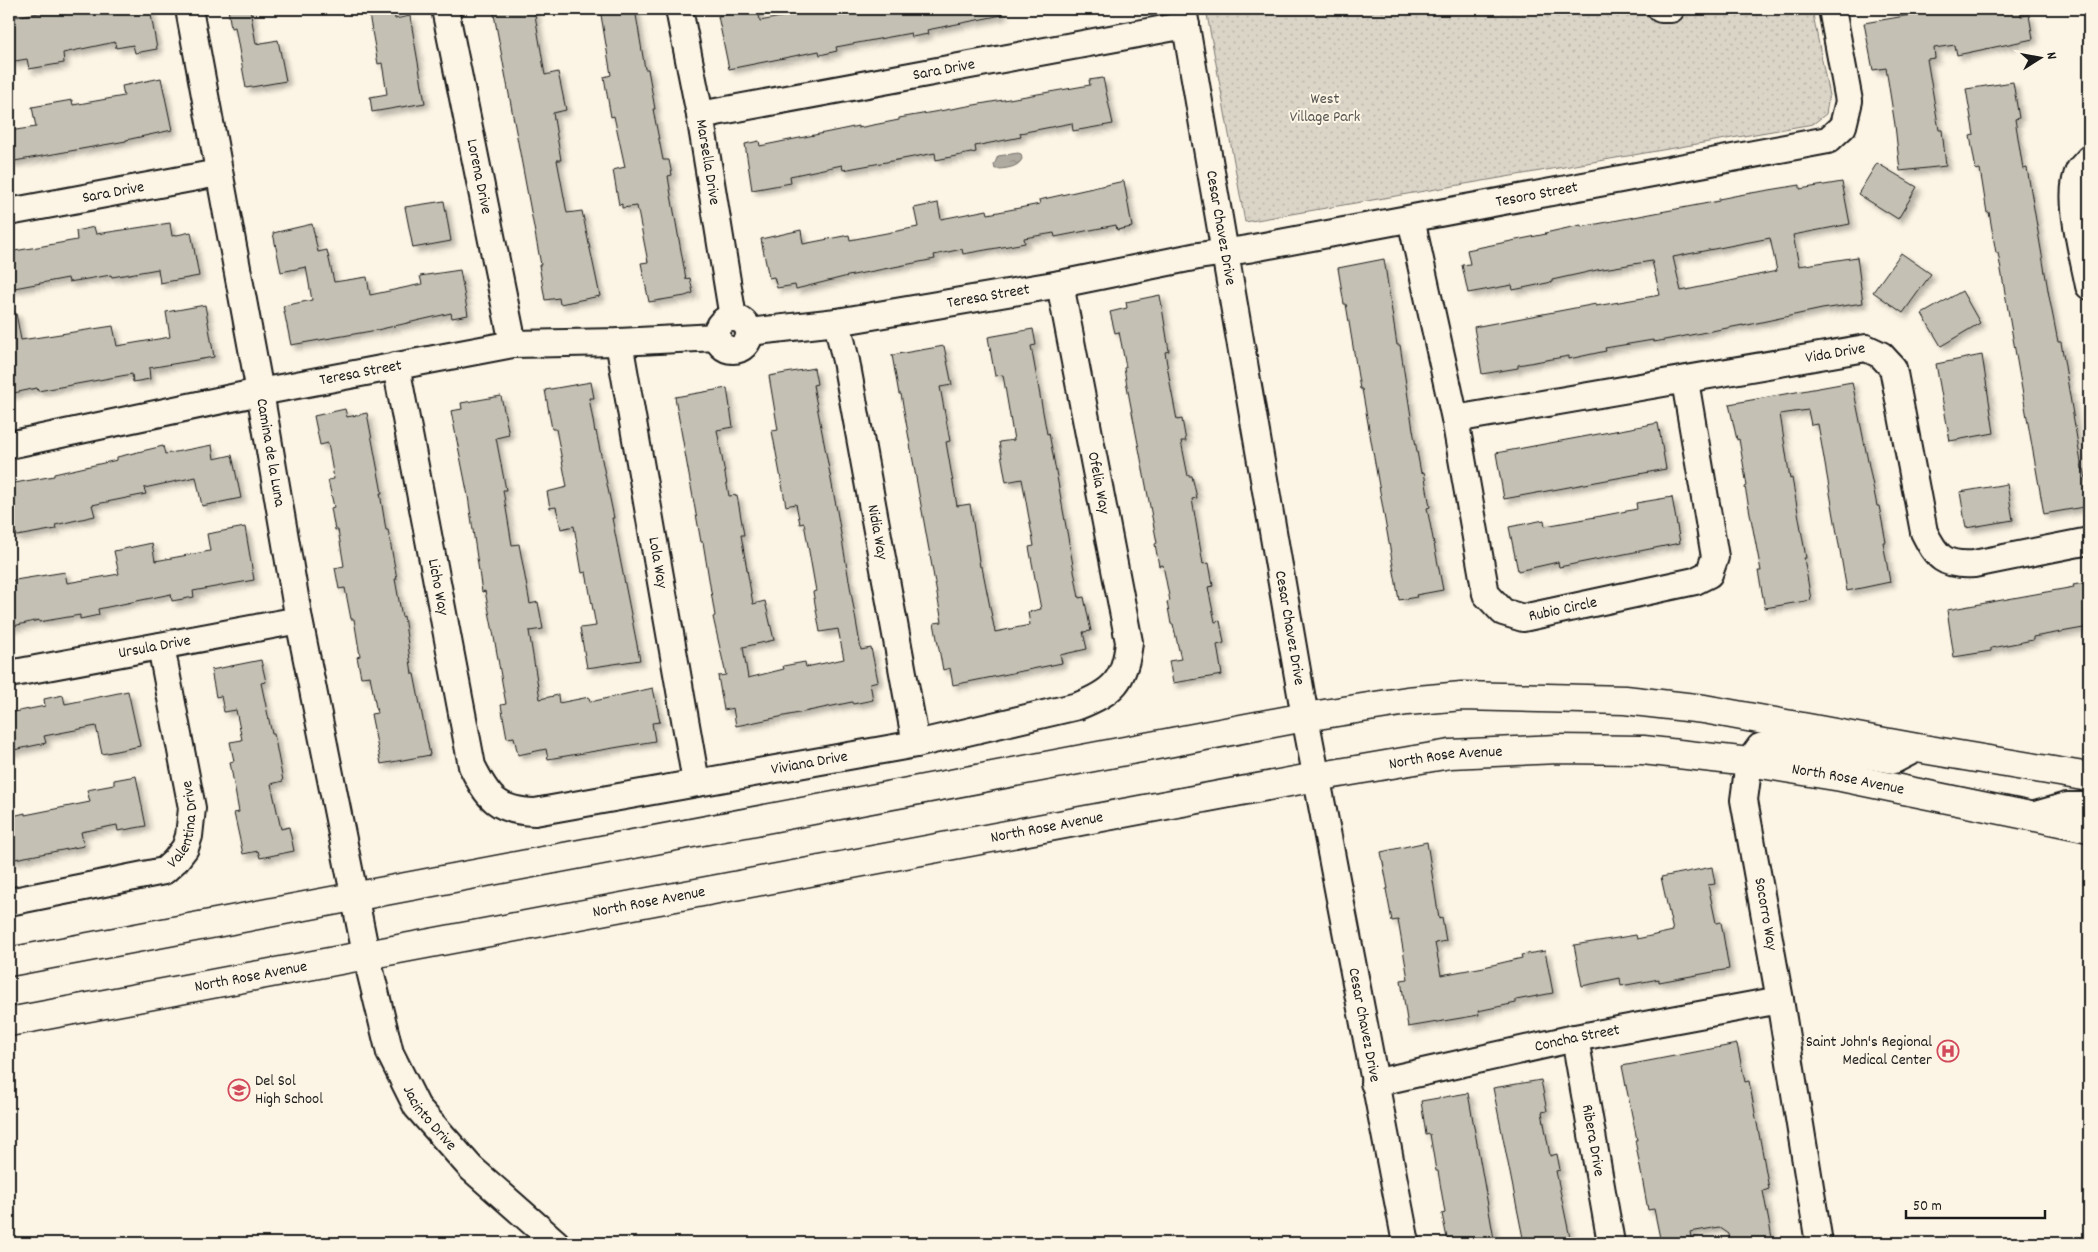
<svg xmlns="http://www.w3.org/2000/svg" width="2098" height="1252" font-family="Dekko,sans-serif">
  <defs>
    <pattern id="park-dots" width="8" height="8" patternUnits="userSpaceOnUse" patternTransform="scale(1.25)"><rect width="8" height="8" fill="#dbd5c8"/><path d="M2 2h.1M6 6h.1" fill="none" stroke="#bbb6ab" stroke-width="1.8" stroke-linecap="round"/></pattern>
    <pattern id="water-ripples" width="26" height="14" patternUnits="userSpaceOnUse" patternTransform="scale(1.25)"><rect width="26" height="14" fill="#b0aba1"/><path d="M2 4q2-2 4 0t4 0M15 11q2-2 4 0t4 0" fill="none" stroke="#8e8a82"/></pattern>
    <filter id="shadow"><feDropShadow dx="4.5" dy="4.5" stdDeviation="2.5" flood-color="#0004"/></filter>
  </defs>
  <rect width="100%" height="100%" fill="#fcf5e5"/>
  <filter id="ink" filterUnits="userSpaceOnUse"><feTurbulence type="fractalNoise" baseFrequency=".02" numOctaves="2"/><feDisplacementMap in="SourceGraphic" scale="10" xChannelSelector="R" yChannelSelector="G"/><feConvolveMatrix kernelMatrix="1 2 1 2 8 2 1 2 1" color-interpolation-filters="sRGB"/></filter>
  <g filter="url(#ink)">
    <path fill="url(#park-dots)" stroke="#7c7872" d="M1206,9h606l17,87 -3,18 -13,10 -568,98z"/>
    <path fill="url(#water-ripples)" stroke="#75726c" d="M1018,153l3,1 1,5c-4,9 -18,10 -27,10l-1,-4 4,-9z"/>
    <path fill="#c4c0b3" stroke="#1c1c1c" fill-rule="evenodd" filter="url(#shadow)" d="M62,9h88l7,40 -22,4 -2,-8 -17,3 -1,-6 -52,11 1,10 -35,6 -2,-10 -18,3v-44z
      M228,9h22l6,35 22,-4 8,41 -40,7 -11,-61 -4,1z
      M368,9h26l1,10 15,-3 15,87 -53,9 -2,-15 17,-3 -5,-31 -4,1z
      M493,9h41l11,66 13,-3 8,38 -13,3 8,47h-4l10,53 15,-2 18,85 -40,8 -1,-6 -14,2 -6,-35h2z
      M600,9h35l10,60h3l7,40h-2l10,51h6l3,15 -4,1 3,19 15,84 4,-1 3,15 -8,3 -36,6 -8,-39 7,-1 -11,-56 -15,2v-4l-3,1 -6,-35 12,-3 -11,-51 -3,1 -7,-40 7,-2z
      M755,9h3l2,12 51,-10v-2h191v6l-75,15 1,4 -16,3 -1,-4 -75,14 1,4 -17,4 -1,-4 -90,18 -11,-53z
      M1946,9h74l1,7 8,-1 4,24 -76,16 -2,-10 -21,3 1,10 -8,1 12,71h3l4,36 -46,5 -5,-46 -9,-57 -13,2 -9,-47z
      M161,78l11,52 -46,10v1l-117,21v-31l27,-4 -4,-20 40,-7 1,5 51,-9 -2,-10z
      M1103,78l10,46 -40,7 -1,-8 -52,10 1,4 -46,9 1,6 -40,8 -1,-7 -92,17 -1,-5 -52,11 1,7 -39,7 -7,-46 14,-3 1,5 84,-17 14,-3v2l41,-8v-2l191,-33 -1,-5z
      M2013,82l6,36 -4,1 8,50 4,-1 22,128 9,46h3l21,127h2l5,27v10l-45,8 -46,-261h-2l-7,-41 -2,1 -7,-44 -4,1 -6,-34 4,-1 -8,-46z
      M1877,163l40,24 -19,32 -40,-25z
      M1124,181l8,46 -15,3 -1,-5 -61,12 -1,-4 -30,5 1,5 -62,11 -1,-5 -28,6 1,4 -87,17 -52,13 -1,-4 -18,3 -3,-11 -5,1 -8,-39 40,-9 2,14 46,-9 1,5 68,-13 -4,-19 24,-5 3,16 46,-9 1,4 52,-10 -1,-4z
      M1842,182l8,42 -57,11 6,31 58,-9 6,46 -41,6 -79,17v-1l-89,17 -1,-2 -48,8 1,3 -37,8v-3l-51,9v3l-36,6 -8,-47 122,-23v2l64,-11 -8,-34 -55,9 -45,10v2l-39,8 -1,-5 -44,8 -6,-28 8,-1 -3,-14 79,-16 -1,-1 36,-8v2l138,-26v-2l20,-4 61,-10v4zM1770,238l7,33 -96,20 -8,-34z
      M444,201l7,40 -38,7 -8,-41z
      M170,223l2,13 19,-4 8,44 -39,7 -2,-14 -46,8 -1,-2 -42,7 -1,-4 -59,11v-37l68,-12 -1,-9 18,-4 2,7z
      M312,224l6,28 9,-2 7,32 33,-5 3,18 52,-11 -2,-8 40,-6 8,45 -16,3 -1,-5 -74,17 -86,15 -8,-39 29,-6 -6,-33 -25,5 -8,-39z
      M1901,253l30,21 -28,39 -30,-21z
      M1384,259l13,86h3l13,85 8,43 3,-1 6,35 -3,1 16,82 -27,5 1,2 -18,3 -37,-211h-2l-14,-85h-2l-6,-36z
      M1962,291l18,32 -39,23 -19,-32z
      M1160,295l9,56 -4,1 6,37 6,31 5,-1 4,22h-5l7,35h4l5,22 -5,1 11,65 6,-1 4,23 -5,1 7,35 5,-1 4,22 -7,2 5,30 -49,8 -4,-22 12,-2 -8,-35h-2l-4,-22 3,-1 -7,-36 -4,1 -4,-22 2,-1 -30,-157 -3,-18 2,-1 -7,-35 -4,1 -5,-21 17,-4 -1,-6z
      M205,305l9,52 -65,11 1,11 -17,3 -1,-8 -94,17 -1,-3 -28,6v-81h7l5,27 92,-14 4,20 53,-9 -4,-25z
      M1033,329l3,16 -5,1 16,88 2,-1 30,165 5,-1 7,34 -8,1 4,17 -27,6 2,8 -109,22 -3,-17 -7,2 -9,-47 8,-1 -41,-228h-2l-7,-39 52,-9 8,39 -12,2 10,54 -4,1 11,64 13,-2 10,63h2l13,65 35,-7 -2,-13 13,-3 -12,-62 5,-1 -12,-67 -16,3 -7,-40 15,-2 -11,-65 -8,1 -7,-39z
      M1982,355l12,78 -44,8 -14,-77z
      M814,368l3,16 -4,1 24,126 24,139 10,-2 7,33 -8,2 3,17 -20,4 -1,-2 -116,24 -3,-18 -9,2 -6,-34 8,-1 -13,-58 2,-1 -12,-74h-2l-26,-145 52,-9 6,39 -16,3 12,66 8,-1 7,40h-3l12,69 12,-3 9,39 -31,7 5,31 36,-9 -1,-3 22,-4 1,5 38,-8 -6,-30 -18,3 -7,-40 3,-1 -12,-68 -4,1 -4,-20 -10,2 -14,-75 6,-1 -9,-54z
      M591,382l3,16h-5l6,34 1,-1 18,87h-2l28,142 -53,8 -7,-40 16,-2 -10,-54 -4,1 -8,-47 -13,3 -5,-22 -6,1 -3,-16 20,-5 -11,-58h-4l-7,-39z
      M1852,382l25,124h2l7,36h-3l7,40 -43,9 -29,-167 -7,1 -3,-15 -28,4 10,65 2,-1 14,80h-2l7,42 -46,8 -7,-37h3l-16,-84 2,-1 -8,-47 -2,1 -8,-36z
      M501,396l8,39 -13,3 10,52h-3l9,55 7,-1 11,60 8,-2 5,27 -14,2 11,68 18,-4 1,8 30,-6 1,5 63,-14 7,34 -8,1 3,18 -107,18 -2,-10 -28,6 -4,-18 -7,1 -6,-33 5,-1 -12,-67 -9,-46 -3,1 -14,-96 -17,-85 11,-2 -1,-6z
      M345,409l2,8 20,-4 15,80h-2l6,37h2l9,49h-2l7,38 2,-1 8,58h2l16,81 -49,9 -10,-50 6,-1 -7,-37 -9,1 -4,-20 3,-1 -6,-37h-3l-6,-31 -6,1 -4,-21 9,-2 -6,-36h-3l-4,-22 3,-1 -6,-27 6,-1 -6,-36 -8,2 -6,-29z
      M1658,423l8,46 -162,30 -8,-46z
      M212,445l2,14 18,-4 9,43 -39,8 -6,-29 -52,11 2,6 -54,11 3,11 -40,9 1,4 -39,7 -1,-3 -7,1v-50l45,-8v-2l63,-14v-3l46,-11 2,8z
      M2007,484l6,36 -47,8 -6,-36z
      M1672,497l8,46 -121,24 -1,-5 -40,9 -9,-44 35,-7 1,6 56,-10 36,-7 -1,-6z
      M245,527l9,53 -61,11 1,6 -22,4 -1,-7 -73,15 1,6 -19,4v-4l-41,7v-2l-30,7v-46l56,-9 2,11 52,-9 -5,-23 38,-8 3,18 55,-10 -3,-17z
      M2089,582v45l-56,10v3l-42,8v3l-37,6 -7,-47 127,-23 -1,-2z
      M261,660l5,22 -5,1 11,51h2l9,47 -12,3 10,45 8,-2 5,24 -34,7 -2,-7 -15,3 -9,-41 5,-1 -9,-50 4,-1 -4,-19 12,-2 -6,-30 -12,2 -3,-16 -5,1 -5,-27z
      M128,691l12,55 -38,8 -6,-28 -52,10 2,7 -37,8v-38l36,-7 -1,-7 19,-4 2,9z
      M136,776l10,50 -28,5 -1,-6 -36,7 3,14 -75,14v-43l16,-4v2l65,-13 -3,-12 27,-5v-5z
      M1427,842l12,77 3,-1 4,23 -11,2 6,32 43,-8 38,-9 -1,-3 24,-4 8,42 -37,7v3l-38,8 1,4 -71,12 -7,-47 7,-1 -10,-59 -6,1 -6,-32h2l-7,-37z
      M1712,867l3,17 -7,1 8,38 5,-1 8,47 -70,13v-3l-38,7 -1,-8 -38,8 -8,-41 62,-10 1,4 36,-8 -12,-54z
      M1737,1044l8,38 4,-1 14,74 6,34 -6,2 10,52h-43l-1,-9 -10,-7 -29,5 2,10 -31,1 -7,-34 -6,1 -13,-70h2l-15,-74z
      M1541,1080l6,31 -5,1 8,44 7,-2 3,16 -4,1 15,72h-47l-31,-155z
      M1468,1093l26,146 -25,4h-21l-6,-29 3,-1 -7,-42h-2l-6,-37 -4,1 -5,-34z"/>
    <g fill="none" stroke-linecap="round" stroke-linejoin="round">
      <g stroke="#1c1c1c" stroke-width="30">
        <g id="minor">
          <path id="s1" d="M189,9l71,383 39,228 67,334 24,99 27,54 54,61 85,75"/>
          <path id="s2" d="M445,9l68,335"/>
          <path id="s3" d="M679,9l21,106 33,203"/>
          <path id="s4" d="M1183,9l122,708 101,526"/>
          <path d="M1661,9h10"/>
          <path id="s5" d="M700,115l486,-90"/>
          <path d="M2089,159c-3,4 -8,8 -10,12 -13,24 5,88 10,115"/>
          <path id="s6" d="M9,212l209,-39"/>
          <path id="s7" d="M1411,219l44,200 31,175 17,18 20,6 172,-37 14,-7 6,-17 -30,-176"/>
          <circle cx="733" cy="334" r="16"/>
          <path id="s8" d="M837,322l9,39 70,383"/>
          <path id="s9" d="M749,332l88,-10 223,-38 138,-28 50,-7 580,-109 15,-14 6,-25 -17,-92"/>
          <path id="s10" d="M619,342l77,440"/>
          <path id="s11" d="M396,366l76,400c16,32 25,45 63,46l381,-68 162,-38c35,-14 47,-25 51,-64l-69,-358"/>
          <path id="s12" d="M1455,419l411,-71 15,7 12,13 31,164c13,26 20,34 50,32l115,-23"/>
          <path id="s13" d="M9,445l251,-53 253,-48 106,-2 98,-5"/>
          <path id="s14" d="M9,674l290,-54"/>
          <path d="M2032,816l35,-10h22"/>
          <path id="s15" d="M9,902l155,-31 11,-10 10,-13 4,-12 3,-28 -31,-162"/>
          <path id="s16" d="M1575,1038l36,205"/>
          <path id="s17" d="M1374,1083l201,-45 205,-38"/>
          <path d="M1819,1243l-39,-243 -36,-200 5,-38 11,-15 13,-3 32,1 89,15 23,-12"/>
        </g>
      </g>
      <g stroke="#1c1c1c" stroke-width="31">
        <g id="major">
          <path d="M9,962l1296,-245 102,-16 55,-5 163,4 79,9 213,39 172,29"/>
          <path id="s18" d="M9,1022l1307,-245 134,-23 108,-5 85,1 106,12 92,15 248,51"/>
        </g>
      </g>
      <use href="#minor" stroke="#fcf5e5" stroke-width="26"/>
      <use href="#major" stroke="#fcf5e5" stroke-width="28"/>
    </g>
  </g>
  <defs>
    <g id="hospital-ring" transform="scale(1.125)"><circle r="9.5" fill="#fcf5e5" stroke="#d1495b" stroke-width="1.5"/><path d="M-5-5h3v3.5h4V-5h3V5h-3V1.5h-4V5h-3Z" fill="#d1495b"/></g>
    <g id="school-ring" transform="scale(1.125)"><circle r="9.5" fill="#fcf5e5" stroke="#d1495b" stroke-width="1.5"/><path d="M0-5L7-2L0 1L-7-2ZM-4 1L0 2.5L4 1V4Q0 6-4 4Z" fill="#d1495b"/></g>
  </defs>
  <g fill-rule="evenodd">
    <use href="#hospital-ring" x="1948" y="1051"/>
    <use href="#school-ring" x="239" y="1090"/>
  </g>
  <g text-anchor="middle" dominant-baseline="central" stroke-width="4" stroke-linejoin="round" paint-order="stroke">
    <g font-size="16" fill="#1c1c1c" stroke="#fcf5e5">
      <text stroke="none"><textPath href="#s5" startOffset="248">Sara Drive</textPath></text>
      <text stroke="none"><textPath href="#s3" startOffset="156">Marsella Drive</textPath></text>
      <text stroke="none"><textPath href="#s2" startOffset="171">Lorena Drive</textPath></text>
      <text stroke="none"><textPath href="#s6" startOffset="106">Sara Drive</textPath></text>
      <text stroke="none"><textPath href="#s9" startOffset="800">Tesoro Street</textPath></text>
      <text stroke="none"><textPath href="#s4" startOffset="222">Cesar Chavez Drive</textPath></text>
      <text stroke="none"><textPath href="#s9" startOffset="242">Teresa Street</textPath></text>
      <text stroke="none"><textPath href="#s12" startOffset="386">Vida Drive</textPath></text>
      <text stroke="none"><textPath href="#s13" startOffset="359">Teresa Street</textPath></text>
      <text stroke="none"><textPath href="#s1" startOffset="451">Camina de la Luna</textPath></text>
      <text transform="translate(1098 483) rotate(79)">Ofelia Way</text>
      <text stroke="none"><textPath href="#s8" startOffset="214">Nidia Way</textPath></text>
      <text stroke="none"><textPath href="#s10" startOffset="224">Lola Way</textPath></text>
      <text stroke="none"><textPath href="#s11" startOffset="225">Licho Way</textPath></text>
      <text stroke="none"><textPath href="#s7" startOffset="469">Rubio Circle</textPath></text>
      <text stroke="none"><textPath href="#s4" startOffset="628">Cesar Chavez Drive</textPath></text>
      <text stroke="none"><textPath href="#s14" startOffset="148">Ursula Drive</textPath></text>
      <text stroke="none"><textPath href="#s18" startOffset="1461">North Rose Avenue</textPath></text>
      <text stroke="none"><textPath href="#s11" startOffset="770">Viviana Drive</textPath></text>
      <text stroke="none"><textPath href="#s18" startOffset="1866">North Rose Avenue</textPath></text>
      <text stroke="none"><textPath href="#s15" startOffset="212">Valentina Drive</textPath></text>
      <text stroke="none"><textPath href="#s18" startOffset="1056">North Rose Avenue</textPath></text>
      <text stroke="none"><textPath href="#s18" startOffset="651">North Rose Avenue</textPath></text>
      <text transform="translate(1765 914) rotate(80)">Socorro Way</text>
      <text stroke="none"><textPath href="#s18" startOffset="246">North Rose Avenue</textPath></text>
      <text stroke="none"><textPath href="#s4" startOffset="1032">Cesar Chavez Drive</textPath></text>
      <text stroke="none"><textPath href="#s17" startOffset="208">Concha Street</textPath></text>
      <text stroke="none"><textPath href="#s1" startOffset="1140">Jacinto Drive</textPath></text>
      <text stroke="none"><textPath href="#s16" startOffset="104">Ribera Drive</textPath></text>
    </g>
    <g font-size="16" fill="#555450" stroke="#fcf5e5">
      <text x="1325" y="99">West<tspan x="1325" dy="18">Village Park</tspan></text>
    </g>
    <g font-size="16" fill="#1c1c1c" stroke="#fcf5e5" text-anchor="end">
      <text x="1932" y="1042">Saint John's Regional<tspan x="1932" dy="18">Medical Center</tspan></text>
      <text x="255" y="1081" text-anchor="start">Del Sol<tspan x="255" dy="18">High School</tspan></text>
    </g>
  </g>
  <rect width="2098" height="1252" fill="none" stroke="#fcf5e5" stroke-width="30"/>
  <rect x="15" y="15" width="2068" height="1222" fill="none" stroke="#1c1c1c" stroke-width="2" filter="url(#ink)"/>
  <g transform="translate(2040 58) rotate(79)" stroke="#fcf5e5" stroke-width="4" paint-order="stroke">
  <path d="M0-4L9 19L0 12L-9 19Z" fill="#1c1c1c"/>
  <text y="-8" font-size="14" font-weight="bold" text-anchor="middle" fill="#1c1c1c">N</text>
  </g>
  <path d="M1906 1210v8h139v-8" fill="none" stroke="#1c1c1c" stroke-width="2.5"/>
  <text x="1913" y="1210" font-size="15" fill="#1c1c1c" stroke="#fcf5e5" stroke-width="4" paint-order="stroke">50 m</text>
</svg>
